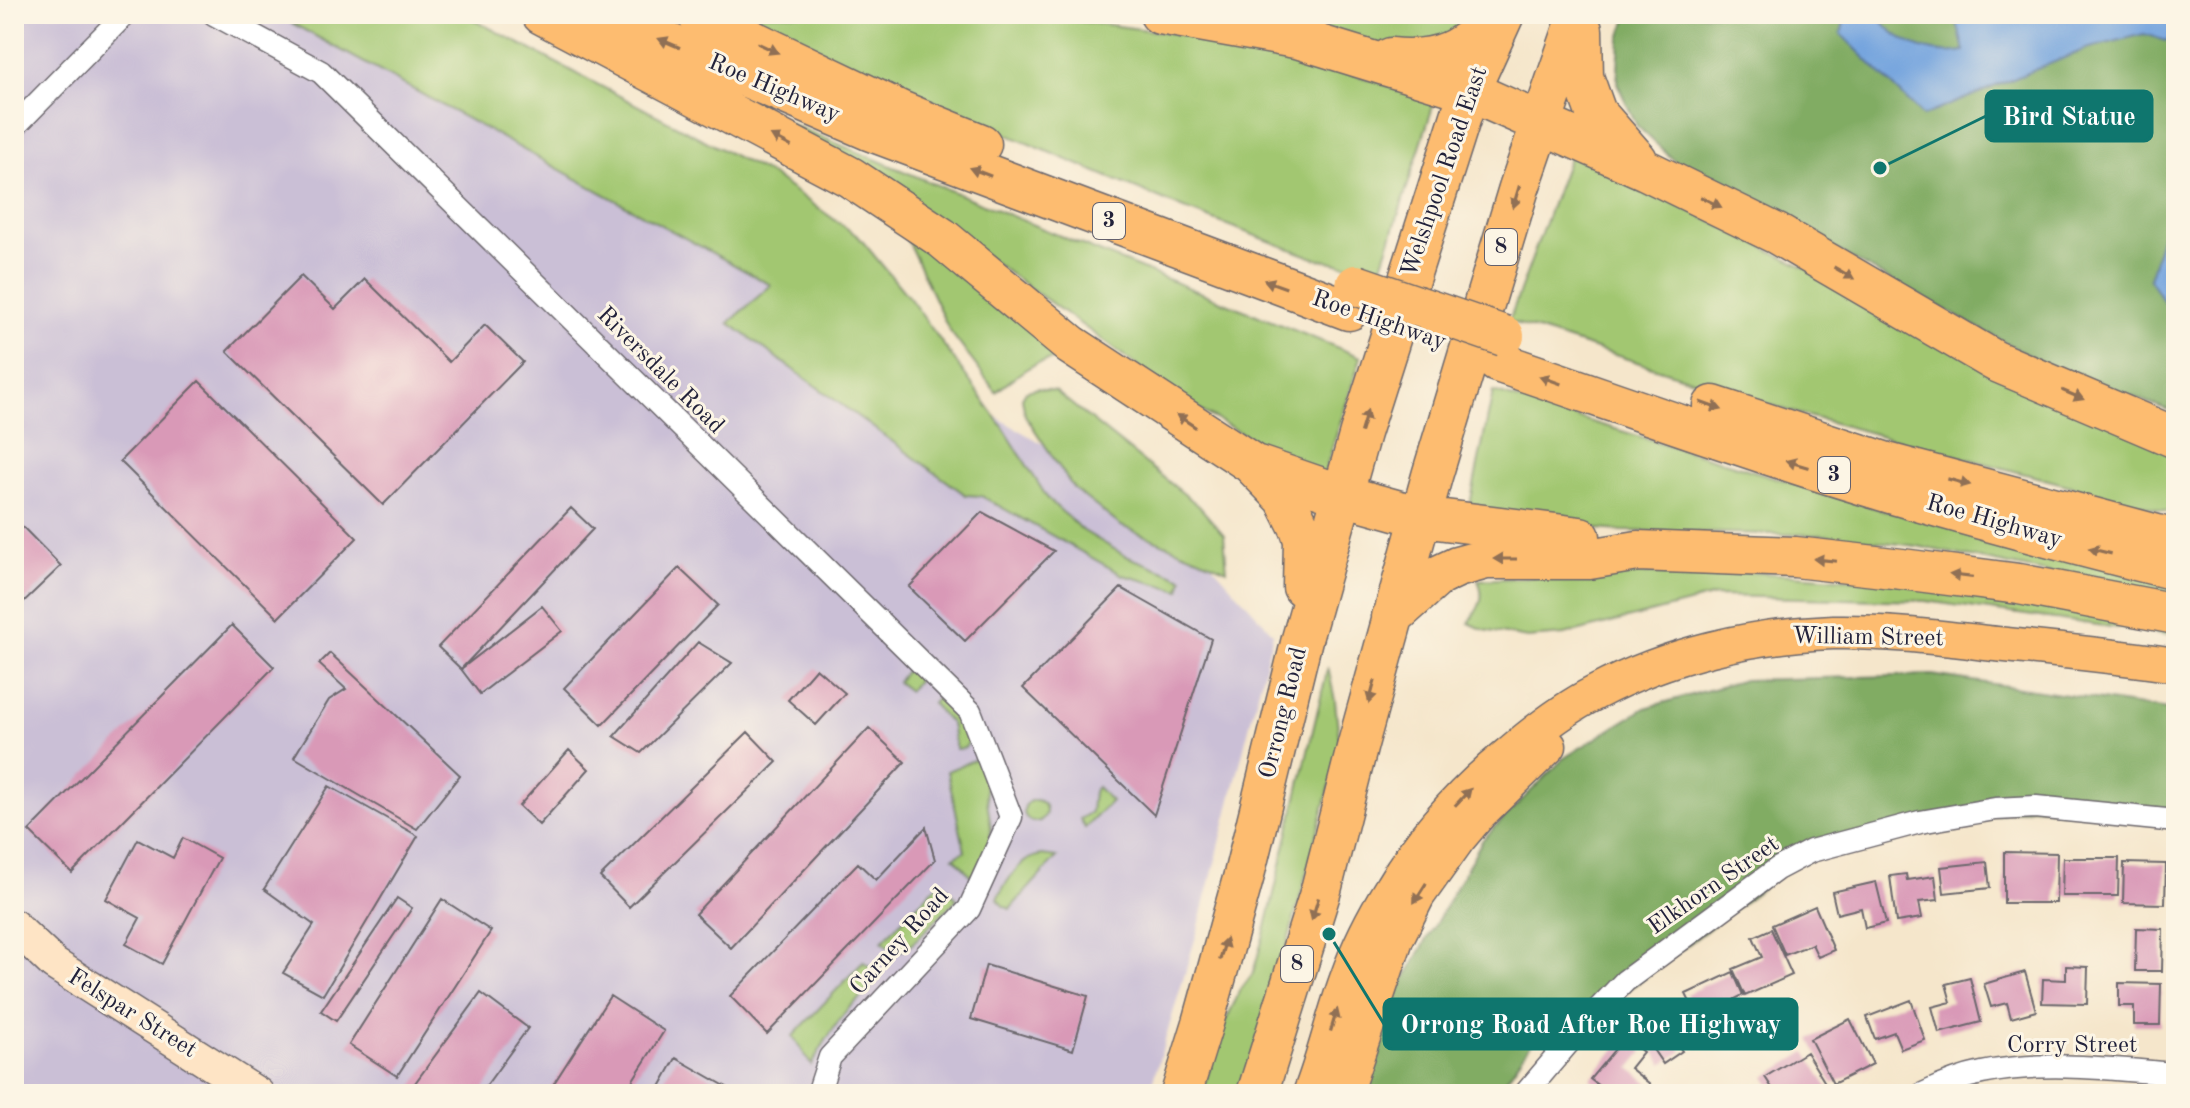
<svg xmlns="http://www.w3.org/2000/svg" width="2190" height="1108" font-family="'Old Standard TT',serif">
  <rect width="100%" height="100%" fill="#fcf5e5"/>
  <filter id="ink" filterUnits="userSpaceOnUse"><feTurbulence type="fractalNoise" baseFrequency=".0125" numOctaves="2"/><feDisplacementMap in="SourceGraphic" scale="16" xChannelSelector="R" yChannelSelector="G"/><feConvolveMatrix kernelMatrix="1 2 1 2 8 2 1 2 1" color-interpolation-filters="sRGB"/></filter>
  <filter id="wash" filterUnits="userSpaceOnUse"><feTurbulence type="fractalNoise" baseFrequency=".006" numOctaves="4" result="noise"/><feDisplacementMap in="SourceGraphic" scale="32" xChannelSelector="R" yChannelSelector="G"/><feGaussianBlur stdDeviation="1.8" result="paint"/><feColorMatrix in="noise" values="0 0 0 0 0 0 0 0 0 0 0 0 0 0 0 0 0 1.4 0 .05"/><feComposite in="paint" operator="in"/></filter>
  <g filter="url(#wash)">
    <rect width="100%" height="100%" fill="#f5e6cb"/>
    <path fill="#cabfd6" d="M14,14h296l862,506 101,113 -74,293 -50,168h-1135z"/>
    <path fill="#a2c771" stroke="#627456" stroke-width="2" d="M275,14h188l310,162 86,61 52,63 92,127 45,72 34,31 44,26 57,22 -3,12 -57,-15 -142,-79 -15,-1 -237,-172 42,-38z
      M740,14h279l84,10 157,21 175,55 -55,172 -66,-14 -132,-50 -329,-138z
      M1160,14h336l-60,44z
      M710,91l367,152 284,114 -37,117 -70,-34 -64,-35 -93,-69 -204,-146z
      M1571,152l605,299v63l-380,-101 -287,-92z
      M902,229l164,129c-35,2 -43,13 -70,34l-47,-62z
      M1038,388l17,3 144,115 25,29 3,35 -106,-44 -47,-37 -49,-74 -3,-17 4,-7z
      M1493,392l386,117 297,75v15l-259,-53 -94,-11 -201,-4 -155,-12z
      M1747,572l166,11 263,44v9l-251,-35 -210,-5 -150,39 -38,3 -43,-8 -15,-7c10,-15 17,-25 9,-43l92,-5z
      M915,658l12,9 -18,24 -12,-9z
      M1328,667l7,34 5,47 -93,346h-46l24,-72 16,-33 12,-16 13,-46z
      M942,693l21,27 7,19 -5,9 -9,1 -5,-25 -19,-21z
      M981,757l10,71 -2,21 -17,28 -18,-20 11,-6 -18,-80z
      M1097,787l14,14 -26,27 -5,-9 11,-7 2,-20z
      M1024 811a11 11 0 1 1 22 0a11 11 0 1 1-22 0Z
      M1042,855l15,2 -47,52 -7,-3 -6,-8c12,-18 21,-40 45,-43z
      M943,883l14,16 -45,45 -9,6 -9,2 -12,-11 56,-57z
      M863,962c8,4 15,10 11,20 -5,11 -19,19 -27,28 -14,17 -25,37 -36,55l-18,-29z"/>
    <path fill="#81ac63" stroke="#52674f" stroke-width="2" d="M1628,14h548v399l-129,-48 -368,-200 -42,-39 -20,-43 3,-44z
      M1932,675l244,36v110l-140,-14 -225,44 -225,171 -41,2 -49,70h-140l32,-85 95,-170 81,-81 81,-50 99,-28z"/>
    <path fill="#74a4de" stroke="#4b638c" stroke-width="2" d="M1846,14h31c18,28 54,43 87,37l-9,-37h221v30l-32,-10 -58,15 -163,67 -82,-82z
      M2176,229v91l-27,-41 13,-44z"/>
    <g id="blocks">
      <path fill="#d999b7" d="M301,276l34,33 30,-30 84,83 36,-37 38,37 -140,143 -156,-154z
        M199,381l158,157 -79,80 -158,-157z
        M571,508l22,21 -132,140 -23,-22z
        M982,512l72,39 -89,90 -56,-54z
        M14,518l47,48 -47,45z
        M679,568l39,37 -116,120 -38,-37z
        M1121,588l90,51 -57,176 -131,-127z
        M542,606l20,25 -82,63 -19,-25z
        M232,625l42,42 -202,206 -43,-42z
        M698,642l34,21 -91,90 -27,-17z
        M330,653l130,122 -43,54 -123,-72 35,-57 17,-11 -27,-25z
        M816,668l29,25 -29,32 -28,-25z
        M869,728l36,34 -174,186 -36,-34z
        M748,732l29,30 -148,145 -29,-30z
        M569,750l20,19 -50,56 -20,-19z
        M329,786l89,50 -95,159 -40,-22 31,-48 -50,-36z
        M926,827l9,33 -168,174 -37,-38 128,-133 18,17z
        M183,838l36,20 -57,106 -36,-20 14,-26 -34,-19 32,-60 35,19z
        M2004,852l53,1 -1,50h-52z
        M2063,858h56l-1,38h-56z
        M1987,862l3,26 -46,5 -3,-26z
        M2124,863l42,1 -1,40 -42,-1z
        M1906,874l1,6 28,-4 3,24 -19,2 3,16 -26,4 -6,-46z
        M1876,882l10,41 -21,5 -4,-20 -24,6 -5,-22z
        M397,898l15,10 -76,113 -15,-10z
        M442,899l49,32 -94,145 -48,-31z
        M1815,906l19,44 -16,7 -6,-13 -27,11 -13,-30z
        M2136,928l27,1 -1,42h-27z
        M1771,929l21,46 -47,21 -12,-27 29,-12 -9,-20z
        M986,965l102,31 -15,54 -102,-31z
        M2066,966l22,1 -1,37 -45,-1 1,-24 23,1z
        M1733,972l10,23 -8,4 6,12 -38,18 -17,-35z
        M2025,972l11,39 -25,7 -4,-15 -16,4 -7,-23z
        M1970,978l11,44 -42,11 -7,-26 19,-5 -5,-18z
        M2119,983l42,1 -1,41h-26v-19h-15z
        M481,993l47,35 -48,66h-73z
        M610,996l54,35 -40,63h-77z
        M1911,1000l14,40 -24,9 -7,-17 -19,7 -8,-22z
        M1675,1004l13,19 -17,12 11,16 -19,13 -24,-35z
        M1850,1019l23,45 -40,20 -23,-45z
        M1625,1037l18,15 -13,16 20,16 -8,10h-33l-19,-15z
        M1806,1052l26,42h-56l-11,-17z
        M676,1058l63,36h-83z"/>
    </g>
  </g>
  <g filter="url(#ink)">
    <use href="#blocks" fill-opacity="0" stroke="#6c676d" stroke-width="2"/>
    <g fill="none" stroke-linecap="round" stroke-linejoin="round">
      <g stroke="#6c676d" stroke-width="25">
        <path id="street" d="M214,14l107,58 649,639 41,106 -42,92 -139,148 -12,37
          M14,127l111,-113
          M1525,1094l61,-72 39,-41 152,-112 34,-18 109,-29 75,-13 41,-2 140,14
          M1923,1094c19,-9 39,-17 59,-21 61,-13 132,-4 194,1"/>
      </g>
      <g stroke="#6c676d" stroke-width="35">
        <path id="secondary" d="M14,926l40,38 204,130"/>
      </g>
      <g stroke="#6c676d" stroke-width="37">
        <path id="primary" d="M1310,1094c15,-38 23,-77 37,-115 11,-32 27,-63 45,-92 30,-51 73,-98 119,-135 26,-22 54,-44 84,-59 73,-39 157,-58 238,-61 55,-1 109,6 163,12 60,6 120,12 180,21
          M1344,1094l52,-155 22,-44 40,-56 22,-26 69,-67"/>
      </g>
      <g stroke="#6c676d" stroke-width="43">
        <path id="highway" d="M542,14l308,163 92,61 129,107 180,118 34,35 15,30 4,12 -1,47
          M601,14l268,116 480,180
          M697,14l203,97 81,33
          M1160,14l153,27
          M1582,30l1,47 13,36 41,47
          M1287,35l182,56 177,79 131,64 218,127 181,77
          M1391,58c49,5 73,-8 105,-44
          M1497,362c86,29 172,60 258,88 138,47 280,85 421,120
          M1713,406l174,57 289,77
          M1258,466l84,29 79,22 159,20
          M1392,617l46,-41 19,-9 29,-8h103l49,-8 157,6 107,12 117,15 157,30
          M1181,1094l22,-71 41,-148 58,-236 58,-206 109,-342 35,-77
          M1257,1094l64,-204 37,-146 74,-268 87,-288 60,-174"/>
      </g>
      <use href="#street" stroke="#fff" stroke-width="22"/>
      <use href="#secondary" stroke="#fee4c5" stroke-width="32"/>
      <use href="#primary" stroke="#fdbc6f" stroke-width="34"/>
      <use href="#highway" stroke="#fdbc6f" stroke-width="40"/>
      <g stroke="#6c676d" stroke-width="43" stroke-linecap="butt">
        <path id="highway-bridge" d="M1356,285l148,51"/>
      </g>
      <use href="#highway-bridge" stroke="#fdbc6f" stroke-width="40"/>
    </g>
    <defs><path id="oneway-solid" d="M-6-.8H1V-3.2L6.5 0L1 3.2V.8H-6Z" transform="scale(2)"/></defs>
    <g fill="#906f55">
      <use href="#oneway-solid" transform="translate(669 43) rotate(-157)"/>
      <use href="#oneway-solid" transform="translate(768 48) rotate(25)"/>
      <use href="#oneway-solid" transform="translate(781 141) rotate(-152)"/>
      <use href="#oneway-solid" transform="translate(980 172) rotate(-159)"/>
      <use href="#oneway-solid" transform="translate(1516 197) rotate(107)"/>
      <use href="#oneway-solid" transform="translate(1711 202) rotate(26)"/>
      <use href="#oneway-solid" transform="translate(1844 273) rotate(30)"/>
      <use href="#oneway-solid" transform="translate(1275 284) rotate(-160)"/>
      <use href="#oneway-solid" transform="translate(1550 380) rotate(-161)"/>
      <use href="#oneway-solid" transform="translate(2073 395) rotate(23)"/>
      <use href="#oneway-solid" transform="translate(1711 406) rotate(19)"/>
      <use href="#oneway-solid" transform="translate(1186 421) rotate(-147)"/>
      <use href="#oneway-solid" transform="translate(1364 421) rotate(-73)"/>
      <use href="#oneway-solid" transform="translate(1797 464) rotate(-163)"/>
      <use href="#oneway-solid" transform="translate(1959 482) rotate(15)"/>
      <use href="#oneway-solid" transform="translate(2100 551) rotate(-166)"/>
      <use href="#oneway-solid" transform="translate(1505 559) rotate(180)"/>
      <use href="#oneway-solid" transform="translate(1825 560) rotate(-174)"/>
      <use href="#oneway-solid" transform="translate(1961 576) rotate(-173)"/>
      <use href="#oneway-solid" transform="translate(1372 692) rotate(105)"/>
      <use href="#oneway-solid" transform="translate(1463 797) rotate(-47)"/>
      <use href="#oneway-solid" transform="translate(1420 893) rotate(122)"/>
      <use href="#oneway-solid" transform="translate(1315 909) rotate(107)"/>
      <use href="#oneway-solid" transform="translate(1223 949) rotate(-74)"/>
      <use href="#oneway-solid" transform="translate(1334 1020) rotate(-73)"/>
    </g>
  </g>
  <g text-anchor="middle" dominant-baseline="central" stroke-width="6" stroke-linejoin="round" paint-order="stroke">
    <g fill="#fcf5e5" stroke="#63616e" stroke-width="2">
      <rect x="1093" y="203" width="32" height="36" rx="6"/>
      <rect x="1485" y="229" width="32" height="36" rx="6"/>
      <rect x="1818" y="457" width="32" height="36" rx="6"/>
      <rect x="1281" y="946" width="32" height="36" rx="6"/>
    </g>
    <g font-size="22" font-weight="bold" fill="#22223b">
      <text x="1109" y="221">3</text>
      <text x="1501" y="247">8</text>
      <text x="1834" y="475">3</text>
      <text x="1297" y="964">8</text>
    </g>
    <g font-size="24" fill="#22223b" stroke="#fcf5e5">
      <text transform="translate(774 89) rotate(23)">Roe Highway</text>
      <text transform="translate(1445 172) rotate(-71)">Welshpool Road East</text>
      <text transform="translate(1379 321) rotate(19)">Roe Highway</text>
      <text transform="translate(660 371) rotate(45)">Riversdale Road</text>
      <text transform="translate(1994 522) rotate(16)">Roe Highway</text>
      <text transform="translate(1868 638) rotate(1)">William Street</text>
      <text transform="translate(1284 713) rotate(-76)">Orrong Road</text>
      <text transform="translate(1714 886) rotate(-35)">Elkhorn Street</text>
      <text transform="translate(900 942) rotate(-48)">Carney Road</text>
      <text transform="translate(132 1014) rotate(32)">Felspar Street</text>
      <text x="2072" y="1046">Corry Street</text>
    </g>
  </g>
  <path fill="none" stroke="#0f766e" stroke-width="3" d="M1880 168L1986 116M1329 934L1384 1024"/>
  <g fill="#0f766e" stroke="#fcf5e5" stroke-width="3">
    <circle cx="1880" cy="168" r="8"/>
    <circle cx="1329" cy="934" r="8"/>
  </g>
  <g fill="#0f766e" stroke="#0f766e" stroke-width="3">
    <rect x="1986" y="91" width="166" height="50" rx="8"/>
    <rect x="1384" y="999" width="413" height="50" rx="8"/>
  </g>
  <g font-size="26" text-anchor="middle" font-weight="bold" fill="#fff">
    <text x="2069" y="125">Bird Statue</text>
    <text x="1591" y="1033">Orrong Road After Roe Highway</text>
  </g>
  <rect width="2190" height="1108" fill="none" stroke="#fcf5e5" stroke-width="48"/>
</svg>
